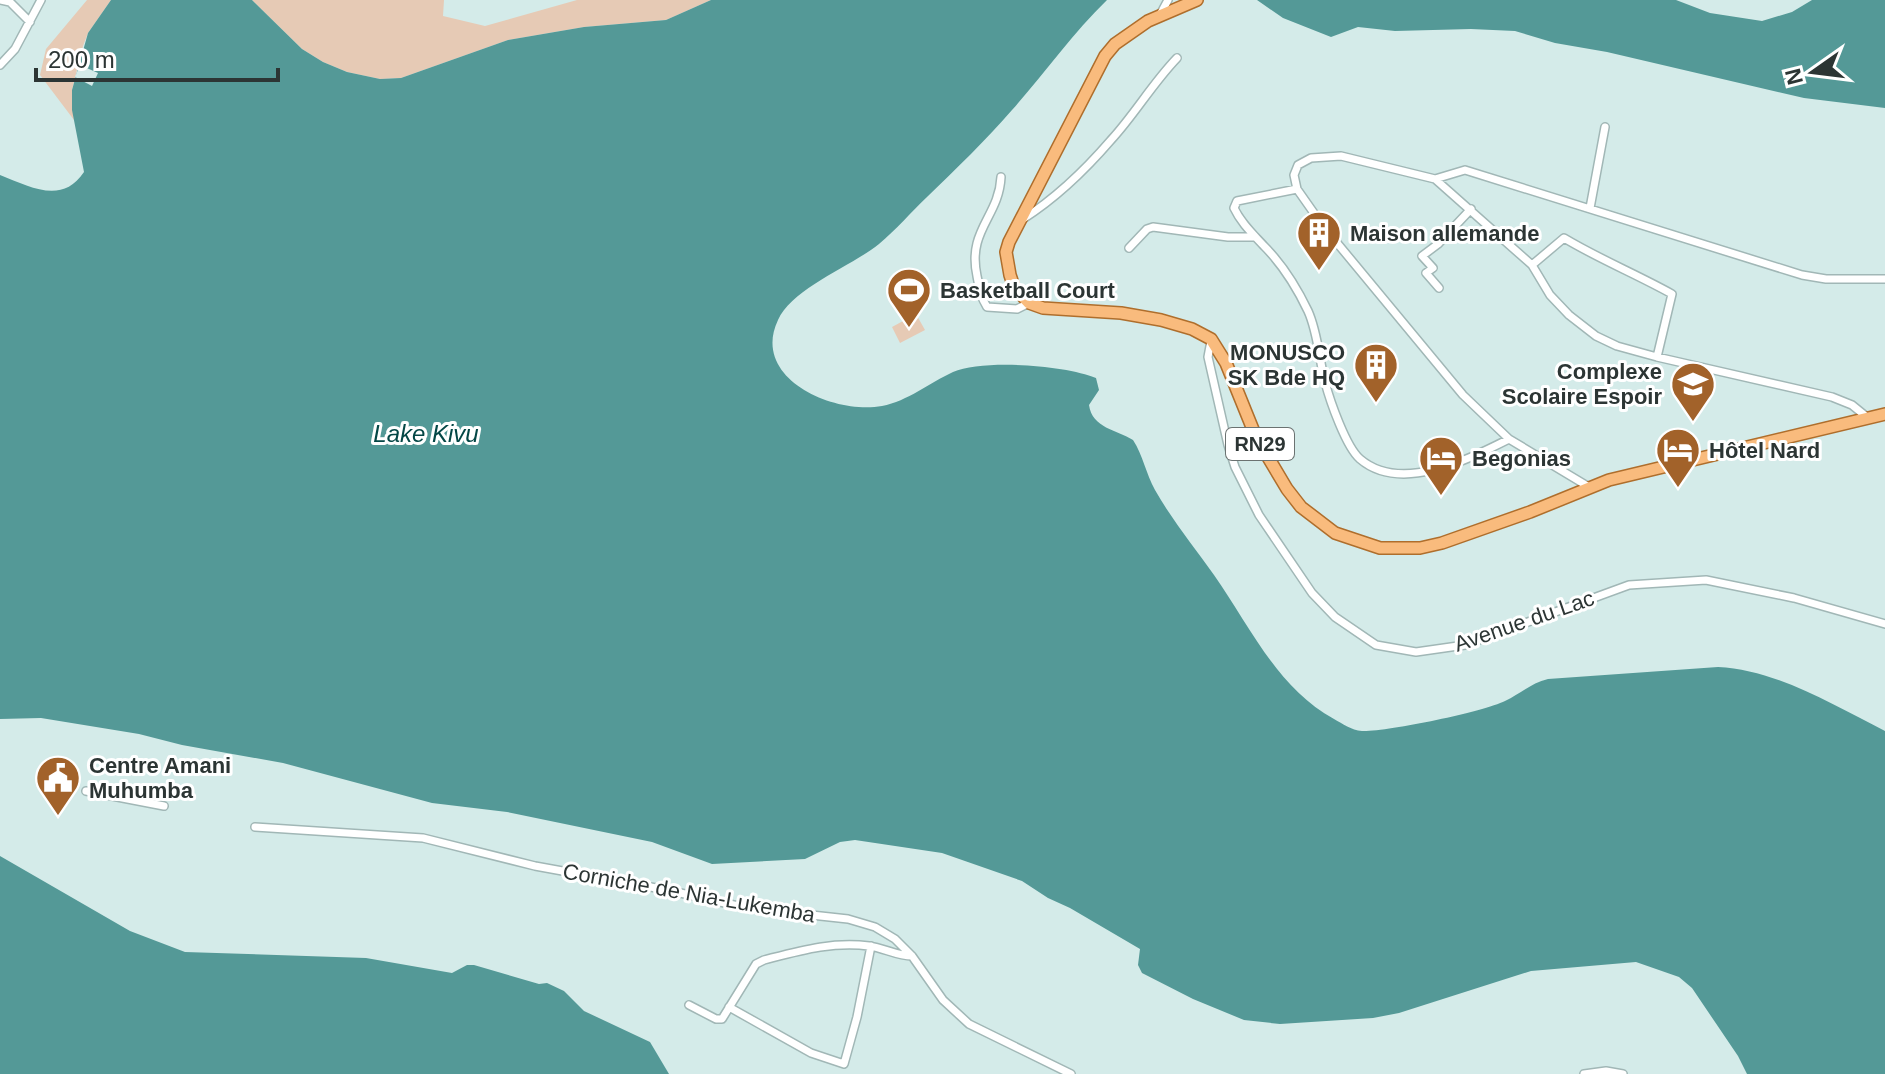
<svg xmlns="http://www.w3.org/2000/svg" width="1885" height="1074" font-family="Arial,sans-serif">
  <rect width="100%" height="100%" fill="#d4ebe9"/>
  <path fill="#e6cab5" d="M87,0h24l-23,33 -5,13 -11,44 2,30 -34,-45 6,-26z
    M252,0h192l-1,16 42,10 92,-26h134l-45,20 -82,7 -76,13 -107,38 -21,1 -33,-7 -24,-10 -21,-13z
    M916,314l9,16 -25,13 -8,-16z"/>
  <path fill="#549997" d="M111,0h141l50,49 21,13 24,10 33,7 21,-1 107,-38 76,-13 82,-7 45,-20h396c-35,34 -63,74 -95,110 -27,31 -56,59 -85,87 -16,15 -31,33 -48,47 -27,22 -87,44 -101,76 -28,59 57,95 104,86 26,-5 47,-23 71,-34 30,-13 112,-7 143,6l3,12 -10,15c3,23 28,25 44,35 10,15 13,34 22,50 17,30 39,57 59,85 36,51 63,113 120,144 9,5 17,11 28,12 24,1 121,-19 143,-30 15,-7 26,-18 43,-22l170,-12c59,3 115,38 167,64v343h-138l-9,-18 -46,-68 -13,-11 -43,-15 -105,9 -132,42 -26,5 -93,6 -36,-4 -51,-21 -51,-26 -4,-8 2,-16 -70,-41 -22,-10 -26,-17 -80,-28 -87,-13 -15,2 -35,17 -93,5 -60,-22 -145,-30 -75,-9 -149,-40 -101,-18 -43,-11 -98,-16 -41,1v-544c31,12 62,30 84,-3l-12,-62v-20l16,-57z
    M1257,0h419l34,13 52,8 30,-9 20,-12h73v108l-81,-10 -197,-46 -52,-9 -40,-12 -44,-2 -76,2 -37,-4 -27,10 -48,-19z
    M0,856l130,75 55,21 181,6 86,15 15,-8h7l65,19 8,-1 17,8 20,20 66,31 19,32h-669z"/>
  <path fill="#d4ebe9" d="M80,65l18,8 -6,13 -17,-9z"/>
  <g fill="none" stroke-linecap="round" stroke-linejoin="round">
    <g stroke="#a1b7b6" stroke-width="10">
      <path id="minor" d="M0,0l10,2 20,20
        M1161,13l7,-13
        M0,65l15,-16 26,-49
        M1001,177c-2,40 -34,53 -24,99 2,11 4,22 10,31l30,2 12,-6
        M1435,179l30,-9 337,105 24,4h59
        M1297,189l-60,12 -3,7c7,15 19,26 30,38 18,18 33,42 44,65 10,22 11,48 17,71 5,19 21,65 35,77 41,35 109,0 149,-20l80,48
        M1590,208l15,-81
        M1023,219c33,-21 63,-50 88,-79 24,-26 41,-56 66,-82
        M1129,248l18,-19 6,-2 75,10h25
        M1532,265l32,-27c35,21 72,36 108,56l-15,63
        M1439,288l-13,-15 7,-5 -11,-12 16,-12 33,-35
        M1211,341l-3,16 20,88 7,22 24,48 53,78 23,24 41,28 40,7 49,-7 164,-60 77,-5 88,18 91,26
        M1509,439l-46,-44 -140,-169 -26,-37 -3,-14 4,-10 13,-7 30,-2 94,23 97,86 18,30 19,20 27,21 21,10 40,11 175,40 20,8 16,13
        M86,791l78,15
        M255,827l168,11 112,28 132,24 80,18 101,11 27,8 20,12 17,17 31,44 26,24 102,50
        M689,1005l27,14h6l34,-55 8,-4c35,-9 69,-19 105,-14 15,2 28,10 43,10
        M729,1007l82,46 33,11 13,-47 14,-71
        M1584,1074l22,-3 17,3"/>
    </g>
    <g stroke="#af6e2c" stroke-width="14">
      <path id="primary" d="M1197,0l-49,21 -33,23 -10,12 -96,186 -3,10 4,23 4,12 15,16 14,5 78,5 40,7 31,9 19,10 15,24 30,74 31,52 14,18 34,26 45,15h40l22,-5 88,-31 79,-32 276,-66"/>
    </g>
    <use href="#minor" stroke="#fff" stroke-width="7"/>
    <use href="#primary" stroke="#f9bb7d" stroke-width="11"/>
  </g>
  <defs>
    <g id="building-pin" transform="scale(2.3)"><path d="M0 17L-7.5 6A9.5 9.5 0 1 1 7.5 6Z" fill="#a2622a" stroke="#fff"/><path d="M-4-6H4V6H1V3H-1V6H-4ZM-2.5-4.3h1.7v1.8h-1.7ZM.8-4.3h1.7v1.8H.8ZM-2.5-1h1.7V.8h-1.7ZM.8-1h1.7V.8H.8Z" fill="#fff"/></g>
    <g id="stadium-pin" transform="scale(2.3)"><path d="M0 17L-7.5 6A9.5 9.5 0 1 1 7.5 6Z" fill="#a2622a" stroke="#fff"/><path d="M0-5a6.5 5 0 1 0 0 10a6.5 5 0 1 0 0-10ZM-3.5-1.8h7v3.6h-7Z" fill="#fff"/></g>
    <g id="school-pin" transform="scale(2.3)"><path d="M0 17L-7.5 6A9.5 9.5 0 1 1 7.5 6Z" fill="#a2622a" stroke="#fff"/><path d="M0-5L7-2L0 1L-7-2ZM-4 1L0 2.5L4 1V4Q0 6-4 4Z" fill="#fff"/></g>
    <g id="hotel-pin" transform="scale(2.3)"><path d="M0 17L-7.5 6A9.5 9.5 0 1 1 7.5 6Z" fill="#a2622a" stroke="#fff"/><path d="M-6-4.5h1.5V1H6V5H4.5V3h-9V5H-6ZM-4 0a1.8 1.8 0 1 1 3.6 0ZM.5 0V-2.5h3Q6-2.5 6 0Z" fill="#fff"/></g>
    <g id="civic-pin" transform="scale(2.3)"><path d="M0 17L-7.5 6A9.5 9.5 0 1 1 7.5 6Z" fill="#a2622a" stroke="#fff"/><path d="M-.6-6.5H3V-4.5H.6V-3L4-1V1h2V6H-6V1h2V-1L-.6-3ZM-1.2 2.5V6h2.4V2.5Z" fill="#fff"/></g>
  </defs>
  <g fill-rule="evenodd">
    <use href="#building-pin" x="1319" y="233"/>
    <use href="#stadium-pin" x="909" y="290"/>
    <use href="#building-pin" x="1376" y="365"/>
    <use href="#school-pin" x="1693" y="384"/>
    <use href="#hotel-pin" x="1678" y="450"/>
    <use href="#hotel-pin" x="1441" y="458"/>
    <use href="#civic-pin" x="58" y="778"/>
  </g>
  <g text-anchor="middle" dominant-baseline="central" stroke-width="6" stroke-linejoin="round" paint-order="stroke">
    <rect fill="#fff" stroke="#6b7271" stroke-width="2" x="1226" y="428" width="68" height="32" rx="6"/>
    <g font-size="20" font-weight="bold" fill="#2c3534">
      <text x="1260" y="444">RN29</text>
    </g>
    <g font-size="22" font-weight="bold" fill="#2c3534" stroke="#fff" text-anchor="start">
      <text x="1350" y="233">Maison allemande</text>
      <text x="940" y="290">Basketball Court</text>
      <text x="1345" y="352" text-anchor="end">MONUSCO<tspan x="1345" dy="25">SK Bde HQ</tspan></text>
      <text x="1662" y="371" text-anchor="end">Complexe<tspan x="1662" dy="25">Scolaire Espoir</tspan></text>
      <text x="1709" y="450">Hôtel Nard</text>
      <text x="1472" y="458">Begonias</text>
      <text x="89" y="765">Centre Amani<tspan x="89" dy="25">Muhumba</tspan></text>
    </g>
    <g font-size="22" fill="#2c3534" stroke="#fff">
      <text transform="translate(1524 621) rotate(-19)">Avenue du Lac</text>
      <text transform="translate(689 893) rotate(10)">Corniche de Nia-Lukemba</text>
    </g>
    <g font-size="24" font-style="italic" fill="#044746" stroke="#fff">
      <text x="426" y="433">Lake Kivu</text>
    </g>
  </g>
  <g transform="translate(1813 72) rotate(256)" stroke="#ffffff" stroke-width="6" paint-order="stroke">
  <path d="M0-6L14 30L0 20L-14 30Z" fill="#2c3534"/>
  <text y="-12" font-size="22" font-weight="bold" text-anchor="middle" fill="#2c3534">N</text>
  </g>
  <path d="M36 68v12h242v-12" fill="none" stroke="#2c3534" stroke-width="4"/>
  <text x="48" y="68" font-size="24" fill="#2c3534" stroke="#ffffff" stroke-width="6" paint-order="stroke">200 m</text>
</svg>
